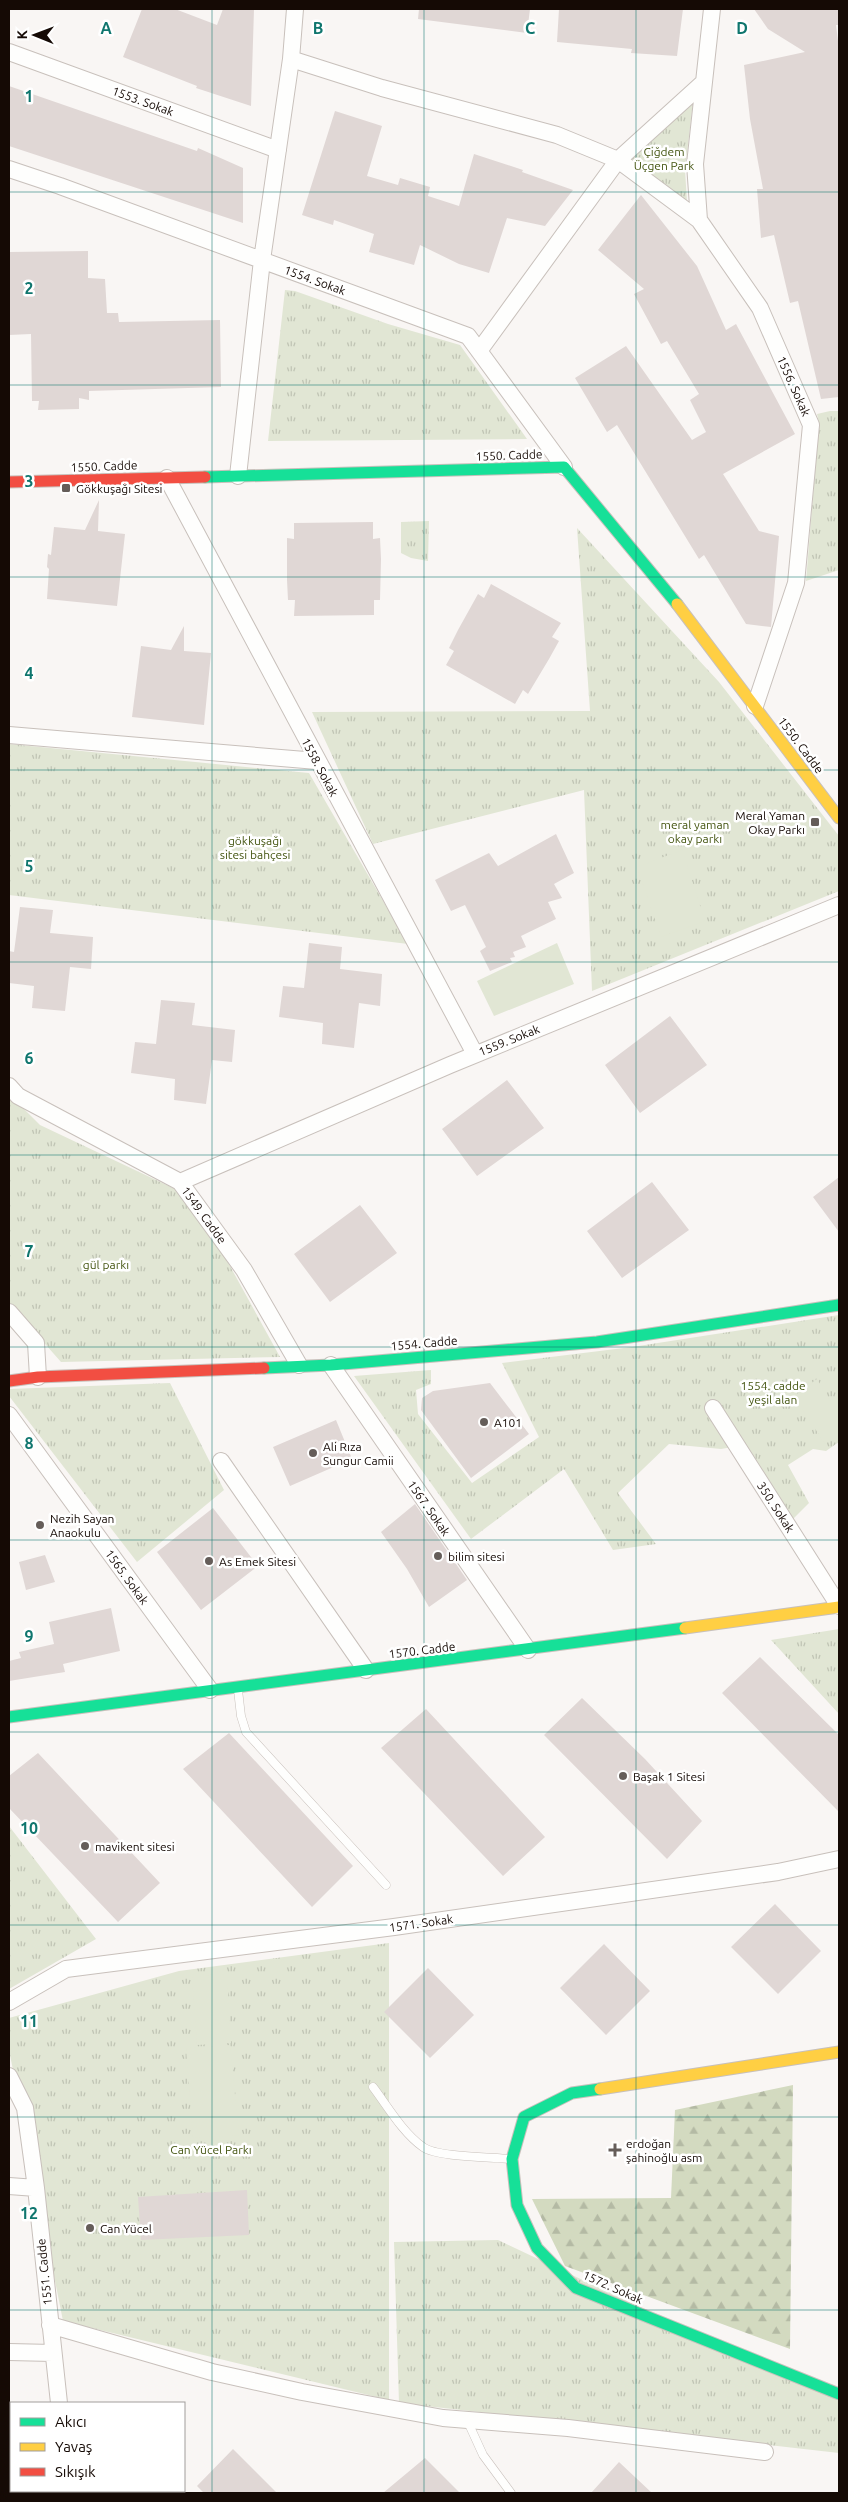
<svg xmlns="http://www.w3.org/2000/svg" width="848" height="2502" font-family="Ubuntu,sans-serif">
  <defs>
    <pattern id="forest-firs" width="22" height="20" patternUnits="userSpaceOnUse" patternTransform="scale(1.25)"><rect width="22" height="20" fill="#d3dac0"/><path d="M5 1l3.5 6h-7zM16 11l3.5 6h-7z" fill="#b4baa4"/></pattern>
    <pattern id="park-tufts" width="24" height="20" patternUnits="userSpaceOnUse" patternTransform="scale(1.25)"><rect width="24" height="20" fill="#e1e6d4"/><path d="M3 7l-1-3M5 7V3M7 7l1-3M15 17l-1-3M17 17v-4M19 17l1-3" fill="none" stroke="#c0c4b4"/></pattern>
  </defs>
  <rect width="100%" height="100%" fill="#f9f6f4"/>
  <path fill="url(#forest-firs)" d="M793,2085l-3,264 -225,-83 -33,-67 139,-1 4,-88z"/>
  <path fill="url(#park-tufts)" d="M693,102l-8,68 2,31 -57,-40z
    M285,290l10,1 93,33 72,21 67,94 -259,2z
    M830,411h9v159l-33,11 13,-158 -2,-9z
    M429,521l-1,40 -17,-3 -10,-5v-31z
    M577,528l142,154 120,154v55l-247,100 -8,-201 -211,54 -61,-132 278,-1z
    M9,744l300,29 99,171 -399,-49z
    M9,1094l31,31 152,72 88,160 -219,5 -52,-59z
    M839,1315v127l-13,9 -13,-2 -25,16 21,38 -22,22 -49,-79 -17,3 -52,-5 -51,49 38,51 -43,6 -49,-81 -93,70 -117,-163 77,-6v14l-15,6 2,24 54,69 67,-46 -37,-74 130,-16z
    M170,1383l54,107 -87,72 -128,-166v-7z
    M839,1629v85l-68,-74z
    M9,1826l87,113 -87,50z
    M389,1943v457l-326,-79 -54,-271v-32l170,-47z
    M498,2240l341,161v52l-440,-50 -5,-161z"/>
  <path fill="#e1e6d4" d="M9,769l9,1 -4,33h-5z
    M682,850l23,71 -44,16 -24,-70z
    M557,943l17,41 -80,32 -17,-35z
    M817,1379l22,36v19l-14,10 -31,-48z
    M227,1973l4,70 -34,2 -5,-68z
    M230,2045l9,90 -46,3 -7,-90z"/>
  <path fill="#e0d7d5" d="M142,9h33l42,16 6,-16h31l-3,97 -55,-18 1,-2 -74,-29z
    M419,9h111l-3,24 -109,-14z
    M559,9h124l-6,47 -46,-3 1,-4 -75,-7z
    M754,9h85v16h-3l3,24v348l-18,2 -23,-98 -8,2 -16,-68 -13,3 -4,-49h6l-13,-70 -6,-54 61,-13 -37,-23z
    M9,86l188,65 1,-3 45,20v55l-234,-77z
    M335,111l47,15 -15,50 31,9 2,-7 30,9 -2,9 31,10 15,-52 49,16 -1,2 51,18 -28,36 -38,-8 -18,55 -30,-9 -39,-19 -6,20 -45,-13 5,-18 -40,-14 -1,5 -31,-10z
    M641,195l56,71 29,64 10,-6 59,110 -72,40 36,57 20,5 -8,91 -25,-3 -42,-69 -5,4 -82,-134 -10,7 -32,-54 51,-32 66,94 14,-8 -16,-32 9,-6 -32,-53 -6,3 -27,-50 10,-5 -46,-39z
    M88,251v27l17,1 2,34h11l1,9 101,-2 1,67 -132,4v9l-10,-2v11l-41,1 1,-9h-7l-1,-67 -22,1v-83z
    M99,500l-1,31 27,3 -8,72 -70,-7 2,-30 -2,-2 1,-13 3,1 3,-28 31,3z
    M373,522v17l7,-1 1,21 -1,41h-6v15l-80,1 1,-16h-7l-1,-20v-42l7,1v-16z
    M491,584l70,39 -9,14 7,4 -10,18 -21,35 -5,-4 -8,14 -69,-39 8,-14 -5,-3 9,-18 20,-36 6,4z
    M184,626v25l27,2 -7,72 -72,-8 9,-71 30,4z
    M556,834l18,39 -20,11 8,14 -14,4 8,17 -35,17 5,11 -13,5 2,5 -5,1 2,4 -22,9 -10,-20 6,-4 -21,-42 -14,6 -16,-31 54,-27 9,13z
    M20,907l33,3 -3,23 43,4 -2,32 -21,-2 -5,44 -33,-3 2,-22 -25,-3v-32l5,1z
    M309,943l33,4 -2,22 42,5 -2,32 -21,-3 -5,45 -32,-4 1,-21 -44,-6 4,-31 21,2z
    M161,1000l34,3 -3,22 43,5 -3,32 -20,-2 -6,44 -32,-4 1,-21 -44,-6 4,-31 21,2z
    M670,1016l37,49 -67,48 -35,-48z
    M507,1080l37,48 -67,48 -35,-47z
    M839,1177v55l-26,-35z
    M652,1182l37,48 -67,48 -35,-47z
    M360,1205l37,48 -67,49 -36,-48z
    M490,1383l39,51 -58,44 -50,-68 1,-12 11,-7z
    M336,1420l16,39 -62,27 -17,-39z
    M415,1504l52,76 -38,27 -22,-38 -26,-37z
    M213,1508l45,58 -57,44 -44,-58z
    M45,1555l10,27 -29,8 -7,-28z
    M111,1608l9,43 -57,13 2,8 -56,9v-20l12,-3 -2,-6 35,-8 -5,-22z
    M760,1657l79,78v77l-117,-119z
    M582,1698l63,61 57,62 -35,38 -123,-124z
    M426,1709l119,128 -42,39 -122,-128z
    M229,1733l124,133 -41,41 -129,-138z
    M38,1753l122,130 -42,39 -109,-114v-32z
    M775,1904l46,47 -43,43 -47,-47z
    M604,1944l46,47 -44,44 -46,-47z
    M428,1968l46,47 -44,43 -46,-46z
    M247,2190l2,45 -108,5 -3,-43z
    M233,2449l44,44h-73l-7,-7z
    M425,2458l35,35h-77z
    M619,2462l33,31h-61z"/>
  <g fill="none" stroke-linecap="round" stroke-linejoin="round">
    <g stroke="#c8c0bb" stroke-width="9">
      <path id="lane" d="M238,1690l3,26 5,16 140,153
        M373,2087c15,20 30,46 50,60 13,10 68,10 87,12
        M467,2420l16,35 28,38"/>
    </g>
    <g stroke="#c8c0bb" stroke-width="18">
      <path id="street" d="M9,52l269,98
        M291,59l91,29 175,47 61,25 81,60
        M704,82l-9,82 4,56 61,88 51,117 -15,158 -41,123
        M9,169l51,17 408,150 96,131
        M479,351l139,-191 86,-78 8,-73
        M238,476l24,-216 29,-201 4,-50
        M167,478l308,576
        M9,735l308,26
        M9,1086l9,10 162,86 64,88 55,95
        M180,1182l270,-117 389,-160
        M9,1312l27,31 2,34
        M331,1365l197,285
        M713,1408l126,198
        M9,1415l201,275
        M221,1461l145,209
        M9,2002l57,-33 328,-42 384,-55 61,-13
        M9,2076l16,32 11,80 23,215
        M9,2186l27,2
        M50,2325l162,47 90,20 141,26 125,10 197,24
        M9,2352l44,1
        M70,2491l1,2"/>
    </g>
    <g stroke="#c8c0bb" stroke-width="13">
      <path id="fast" d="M205,477l359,-10 113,137
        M264,1368l67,-3 266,-23 242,-37
        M9,1717l676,-89
        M600,2089l-28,4 -48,24 -12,42 5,46 20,43 39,40 263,106"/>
    </g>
    <g stroke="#c8c0bb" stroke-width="13">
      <path id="slow" d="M677,604l162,214
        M685,1628l154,-21
        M600,2089l239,-37"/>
    </g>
    <g stroke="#c8c0bb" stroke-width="13">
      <path id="jam" d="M9,482l196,-5
        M9,1381l29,-4 226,-9"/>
    </g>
    <use href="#lane" stroke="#fefefd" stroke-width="8"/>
    <use href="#street" stroke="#fefefd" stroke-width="16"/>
    <use href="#fast" stroke="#16e098" stroke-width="11"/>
    <use href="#slow" stroke="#ffcf43" stroke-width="11"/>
    <use href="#jam" stroke="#f24e42" stroke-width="11"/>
  </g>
  <path fill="none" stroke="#0f766e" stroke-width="1" stroke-opacity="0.55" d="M212,9v2484M424,9v2484M636,9v2484M9,192h830M9,385h830M9,577h830M9,770h830M9,962h830M9,1155h830M9,1347h830M9,1540h830M9,1732h830M9,1925h830M9,2117h830M9,2310h830"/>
  <g fill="#655d59" stroke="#fff" stroke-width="2">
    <rect x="61" y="483" width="10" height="10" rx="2.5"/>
    <rect x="810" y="817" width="10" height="10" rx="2.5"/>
    <circle cx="484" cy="1422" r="5"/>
    <circle cx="313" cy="1453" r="5"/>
    <circle cx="40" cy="1525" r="5"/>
    <circle cx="438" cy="1556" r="5"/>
    <circle cx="209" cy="1561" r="5"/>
    <circle cx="623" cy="1776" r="5"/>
    <circle cx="85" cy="1846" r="5"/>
    <path d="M612.5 2142.5h5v5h5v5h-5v5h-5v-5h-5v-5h5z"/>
    <circle cx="90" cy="2228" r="5"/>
  </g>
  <g text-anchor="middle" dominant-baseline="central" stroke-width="5" stroke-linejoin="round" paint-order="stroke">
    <g font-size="12" fill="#150a05" stroke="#fff">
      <text transform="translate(143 101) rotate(20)">1553. Sokak</text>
      <text transform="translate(315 280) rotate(20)">1554. Sokak</text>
      <text transform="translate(794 386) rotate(66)">1556. Sokak</text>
      <text transform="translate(509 455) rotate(-2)">1550. Cadde</text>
      <text transform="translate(104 466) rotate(-2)">1550. Cadde</text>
      <text transform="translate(801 745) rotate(53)">1550. Cadde</text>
      <text transform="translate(320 767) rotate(62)">1558. Sokak</text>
      <text transform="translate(509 1040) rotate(-22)">1559. Sokak</text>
      <text transform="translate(204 1215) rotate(54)">1549. Cadde</text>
      <text transform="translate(424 1343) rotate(-5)">1554. Cadde</text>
      <text transform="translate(776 1507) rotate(57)">350. Sokak</text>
      <text transform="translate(429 1508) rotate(55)">1567. Sokak</text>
      <text transform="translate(127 1577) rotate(54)">1565. Sokak</text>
      <text transform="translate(422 1650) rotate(-7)">1570. Cadde</text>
      <text transform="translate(421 1923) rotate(-8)">1571. Sokak</text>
      <text transform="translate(44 2272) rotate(-96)">1551. Cadde</text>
      <text transform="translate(613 2287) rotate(24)">1572. Sokak</text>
    </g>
    <g font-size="12" fill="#455612" stroke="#fff">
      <text x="664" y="151">Çiğdem<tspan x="664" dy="14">Üçgen Park</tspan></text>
      <text x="695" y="824">meral yaman<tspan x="695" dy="14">okay parkı</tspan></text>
      <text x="255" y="840">gökkuşağı<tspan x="255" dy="14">sitesi bahçesi</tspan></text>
      <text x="106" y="1264">gül parkı</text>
      <text x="773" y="1385">1554. cadde<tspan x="773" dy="14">yeşil alan</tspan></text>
      <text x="211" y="2149">Can Yücel Parkı</text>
    </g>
    <g font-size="12" fill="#150a05" stroke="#fff" text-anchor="start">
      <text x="76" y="488">Gökkuşağı Sitesi</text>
      <text x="805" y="815" text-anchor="end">Meral Yaman<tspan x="805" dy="14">Okay Parkı</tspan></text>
      <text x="494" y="1422">A101</text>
      <text x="323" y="1446">Ali Rıza<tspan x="323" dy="14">Sungur Camii</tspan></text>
      <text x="50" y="1518">Nezih Sayan<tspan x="50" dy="14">Anaokulu</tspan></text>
      <text x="448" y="1556">bilim sitesi</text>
      <text x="219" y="1561">As Emek Sitesi</text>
      <text x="633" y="1776">Başak 1 Sitesi</text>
      <text x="95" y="1846">mavikent sitesi</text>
      <text x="626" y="2143">erdoğan<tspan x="626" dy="14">şahinoğlu asm</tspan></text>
      <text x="100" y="2228">Can Yücel</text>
    </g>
  </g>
  <g font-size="16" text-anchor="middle" font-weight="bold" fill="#0f766e" stroke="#fff" stroke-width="5" stroke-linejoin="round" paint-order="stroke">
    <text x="106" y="34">A</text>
    <text x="318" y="34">B</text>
    <text x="530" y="34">C</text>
    <text x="742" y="34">D</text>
    <text x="29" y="102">1</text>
    <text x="29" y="294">2</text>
    <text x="29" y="487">3</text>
    <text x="29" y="679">4</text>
    <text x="29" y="872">5</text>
    <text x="29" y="1064">6</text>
    <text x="29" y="1257">7</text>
    <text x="29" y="1449">8</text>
    <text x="29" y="1642">9</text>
    <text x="29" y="1834">10</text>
    <text x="29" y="2027">11</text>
    <text x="29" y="2219">12</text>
  </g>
  <rect width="848" height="2502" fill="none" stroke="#150a05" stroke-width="20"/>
  <rect x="10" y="2402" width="175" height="90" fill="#ffffff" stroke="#a19d9b"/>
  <rect x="20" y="2418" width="25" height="8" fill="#16e098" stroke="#a19d9b"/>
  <text x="55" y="2427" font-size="15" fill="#150a05">Akıcı</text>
  <rect x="20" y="2443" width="25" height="8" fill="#ffcf43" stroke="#a19d9b"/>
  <text x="55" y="2452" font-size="15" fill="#150a05">Yavaş</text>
  <rect x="20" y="2468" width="25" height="8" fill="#f24e42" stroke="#a19d9b"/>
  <text x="55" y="2477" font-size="15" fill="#150a05">Sıkışık</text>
  <g transform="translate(35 35) rotate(271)" stroke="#ffffff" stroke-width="4" paint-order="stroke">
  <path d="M0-4L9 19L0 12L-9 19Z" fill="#150a05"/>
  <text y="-8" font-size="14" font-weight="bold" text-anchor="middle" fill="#150a05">K</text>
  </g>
</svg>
